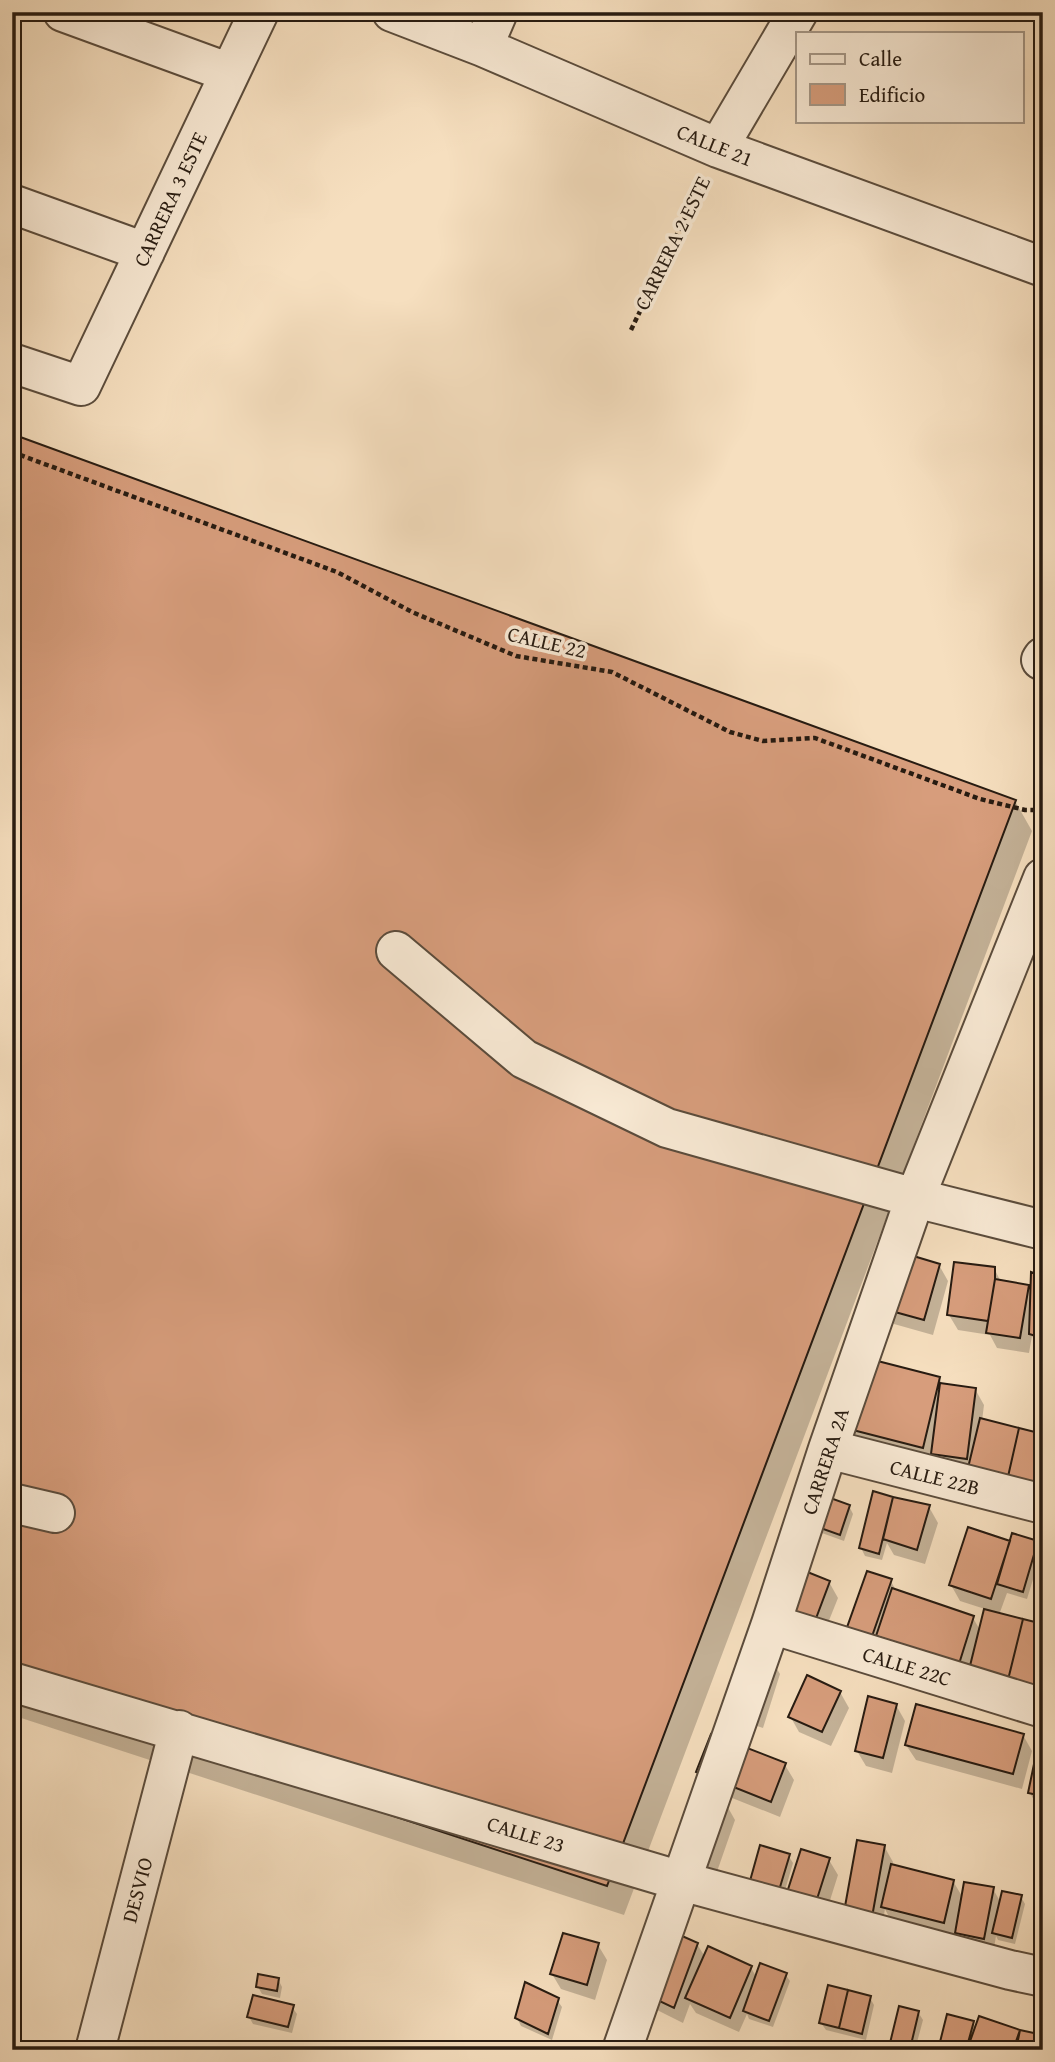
<svg xmlns="http://www.w3.org/2000/svg" width="1055" height="2062" font-family="'Gentium Book Plus',serif">
  <rect width="100%" height="100%" fill="#f6dfbf"/>
  <filter id="stains"><feTurbulence type="fractalNoise" baseFrequency=".00286" numOctaves="4"/><feColorMatrix values="0 0 0 0 .2 0 0 0 0 .09 0 0 0 0 .02 0 0 0 .5 -.17"/></filter>
  <radialGradient id="worn" r=".72"><stop offset=".6" stop-color="#630" stop-opacity="0"/><stop offset="1" stop-color="#630" stop-opacity=".3"/></radialGradient>
  <path fill="#0003" d="M12,436l1003,365 17,30 -408,1084 -612,-200z
    M939,1265l9,16 -15,54 -39,-11 -9,-16z
    M994,1268l7,14 30,5 12,-8v71l-3,-1 -8,-13 -3,17 -32,-5 -7,-13 -32,-5 -9,-15z
    M939,1378l4,7 32,4 9,16 -2,16 61,14v68l-101,-33 -9,-16 -2,8 -75,-19 -9,-15z
    M874,1494l55,13 9,16 -13,41 -31,-9 -7,-12 -5,17 -17,-4 -4,-8z
    M849,1506l4,8 -9,27 -36,-13z
    M1037,1542l5,8 -15,49 -20,-6 -8,22 44,95 -187,-62 34,-68 7,12 76,26 7,12 5,-21 -25,-8 -9,-16 58,-42z
    M829,1582l9,16 -18,45 -43,-17z
    M771,1659l9,15 -17,54 -24,-8z
    M840,1692l9,16 -18,38 -32,-14 -9,-16z
    M896,1705l9,16 -13,52 -26,-7 -9,-15z
    M1023,1735l9,16 -10,38 -106,-29 -10,-15z
    M1043,1743v66h-4l-9,-16z
    M785,1765l9,15 -14,37 -73,-29 -10,-16z
    M726,1804l9,16 -23,66 -19,-7z
    M884,1846l9,16 -1,4 61,15 10,17 30,-9 8,14 20,-6 4,7 -10,40 -17,-4 -2,-4 -3,18 -27,-6 -11,-19 -2,8 -61,-14 -7,-14 -4,23 -26,-5z
    M788,1855l5,8 -12,41 -32,-16z
    M829,1860l9,15 -18,57 -27,-8z
    M697,1944l8,13 46,11 6,10 28,-4 5,7 -17,46 -24,-8 -2,-5 -8,18 -43,-19 -6,-9 -7,19 -40,-20z
    M598,1945l9,15 -12,40 -34,-11 -9,-15z
    M278,1979l4,8 -2,11 -18,-4 -4,-7z
    M870,1998l4,7 -8,35 -40,-10 -5,-7z
    M557,2000l5,7 -10,33 -31,-14 -4,-8z
    M292,2007l5,7 -5,19 -39,-9 -4,-7z
    M918,2012l5,8 -8,30h-19l-4,-7z
    M973,2022l3,7 43,3 24,4v14h-103z"/>
  <path fill="#d79d7c" stroke="#271b11" stroke-width="2" d="M12,434l1004,366 -409,1086 -595,-195z
    M900,1252l40,12 -16,56 -40,-11z
    M954,1262l41,5v12l-7,42 -41,-6z
    M1031,1272l12,5v61l-14,-4z
    M995,1279l34,6 -9,53 -34,-5z
    M862,1357l78,20 -17,71 -78,-20z
    M940,1383l36,5 -9,71 -36,-5z
    M980,1418l39,10 -12,53 -40,-9z
    M1019,1428l24,6v42l-4,13 -32,-8z
    M811,1491l39,14 -10,30 -39,-14z
    M873,1491l20,6 -14,57 -20,-6z
    M893,1497l37,8 -13,45 -34,-11z
    M968,1527l42,14 -19,58 -42,-14z
    M1012,1533l26,8 -15,51 -26,-8z
    M785,1563l45,18 -18,48 -46,-18z
    M867,1571l25,8 -22,63 -25,-9z
    M892,1588l82,28 -15,48 -83,-28z
    M984,1609l39,10 -17,69 -39,-10z
    M1023,1619l20,5v65l-37,-1z
    M807,1675l34,16 -19,41 -34,-15z
    M868,1696l29,8 -14,54 -28,-7z
    M916,1704l108,30 -11,40 -108,-29z
    M711,1734l75,29 -15,39 -75,-30z
    M1039,1740l4,1v55l-15,-3z
    M857,1840l28,5 -13,72 -28,-5z
    M760,1845l30,9 -13,43 -29,-9z
    M801,1849l29,9 -19,60 -29,-10z
    M891,1864l63,16 -10,43 -63,-16z
    M964,1882l30,5 -10,52 -29,-6z
    M1002,1891l20,4 -10,43 -20,-5z
    M655,1924l43,19 -24,65 -42,-20z
    M563,1933l36,10 -12,42 -37,-11z
    M708,1946l44,20 -22,52 -45,-20z
    M760,1963l27,10 -18,48 -26,-10z
    M258,1974l21,4 -2,13 -21,-4z
    M525,1982l34,16 -11,36 -33,-16z
    M828,1985l20,5 -9,38 -20,-5z
    M848,1990l23,6 -9,38 -23,-6z
    M253,1995l41,10 -6,22 -41,-10z
    M899,2006l20,5 -9,38 -20,-6z
    M947,2014l27,7 -8,29h-28z
    M979,2016l41,14 -7,20h-34l-11,-3z
    M1020,2030l23,5v15h-27z"/>
  <g fill="none" stroke-linecap="round" stroke-linejoin="round">
    <g stroke="#5b4c3c" stroke-width="42">
      <path id="minor" d="M63,12l167,61
        M392,12l91,35 235,101 325,119
        M483,47l15,-35
        M718,148l80,-136
        M12,204l133,48
        M12,363l69,23 178,-374
        M1041,660l2,-3
        M396,951l128,108 143,69 248,70 128,32
        M828,1449l215,55
        M12,1503l43,10
        M771,1624l272,84
        M12,1682l669,199 329,89 33,7
        M95,2050l84,-320
        M622,2050l149,-426 57,-175 87,-251 128,-320"/>
    </g>
    <path stroke="#271b11" stroke-width="4.5" stroke-dasharray="5 3.5" stroke-linecap="butt" d="M631,330l72,-150
      M12,452l325,120 75,40 104,44 96,16 118,60 33,9 52,-3 165,61 45,11h18"/>
    <use href="#minor" stroke="#f9ead5" stroke-width="38"/>
  </g>
  <g text-anchor="middle" dominant-baseline="central" stroke-width="7" stroke-linejoin="round" paint-order="stroke">
    <g font-size="21" fill="#271b11" stroke="#f9ead5">
      <text transform="translate(715 145) rotate(22)">CALLE 21</text>
      <text transform="translate(170 199) rotate(-65)">CARRERA 3 ESTE</text>
      <text transform="translate(672 243) rotate(-64)">CARRERA 2 ESTE</text>
      <text transform="translate(547 642) rotate(13)">CALLE 22</text>
      <text transform="translate(825 1461) rotate(-72)">CARRERA 2A</text>
      <text transform="translate(935 1477) rotate(14)">CALLE 22B</text>
      <text transform="translate(907 1666) rotate(17)">CALLE 22C</text>
      <text transform="translate(526 1834) rotate(17)">CALLE 23</text>
      <text transform="translate(137 1890) rotate(-75)">DESVIO</text>
    </g>
  </g>
  <rect width="1055" height="2062" fill="none" stroke="#f6dfbf" stroke-width="42"/>
  <rect x="14" y="14" width="1027" height="2034" fill="none" stroke="#271b11" stroke-width="3.5"/>
  <rect x="21" y="21" width="1013" height="2020" fill="none" stroke="#271b11" stroke-width="2"/>
  <rect x="796" y="32" width="228" height="91" fill="#f9ead5" stroke="#a59787" stroke-width="2"/>
  <rect x="810" y="54" width="35" height="10" fill="#f9ead5" stroke="#a59787" stroke-width="2"/>
  <text x="859" y="66" font-size="21" fill="#271b11">Calle</text>
  <rect x="810" y="84" width="35" height="21" fill="#d79d7c" stroke="#a59787" stroke-width="2"/>
  <text x="859" y="102" font-size="21" fill="#271b11">Edificio</text>
  <rect width="100%" height="100%" filter="url(#stains)"/>
  <rect width="100%" height="100%" fill="url(#worn)"/>
</svg>
